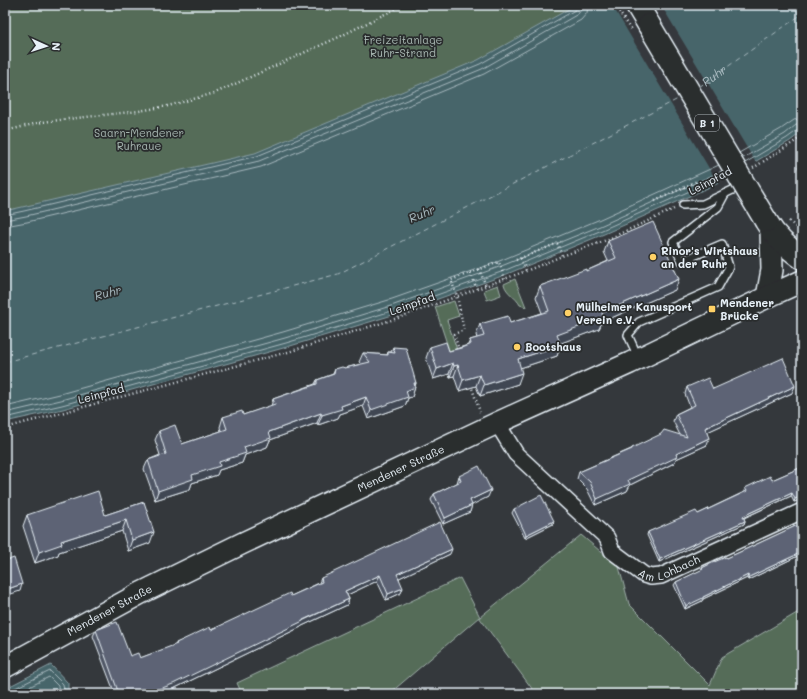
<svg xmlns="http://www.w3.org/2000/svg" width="807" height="699" viewBox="0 0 807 699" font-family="Mali,sans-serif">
  <rect width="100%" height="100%" fill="#34383c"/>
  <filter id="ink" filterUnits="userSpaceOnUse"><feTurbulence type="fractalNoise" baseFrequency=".025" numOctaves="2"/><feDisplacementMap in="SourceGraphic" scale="8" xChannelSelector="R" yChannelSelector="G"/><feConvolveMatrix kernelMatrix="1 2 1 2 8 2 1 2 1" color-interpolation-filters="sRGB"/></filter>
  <g filter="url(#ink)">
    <g fill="#556c58" stroke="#9eaea8">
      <path d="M 5,5 L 609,5 L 5,309 Z"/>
      <path d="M 515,279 L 526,307 L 520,305 C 516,297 506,293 504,284 Z"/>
      <path d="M 498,285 L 501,295 L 487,300 L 484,290 Z"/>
      <path d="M 454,301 L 459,316 L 447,320 L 457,350 L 450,353 L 435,307 Z"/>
      <path d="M 581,535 L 619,567 L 629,604 L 710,685 L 722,657 L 802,610 L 802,694 L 536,694 L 479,617 L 389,694 L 242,694 L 237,683 L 460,578 L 480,617 Z"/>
    </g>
    <g fill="#47656a" stroke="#879da3">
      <path d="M 576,5 L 802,5 L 802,132 L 790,141 L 721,182 L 604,234 L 502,276 L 396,314 L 287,347 L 63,409 L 5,422 L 5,211 L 255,153 L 478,60 Z"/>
      <path d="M 51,665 L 68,683 L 68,692 L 70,694 L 7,694 L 5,691 L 8,687 Z"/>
    </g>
    <path fill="#34383c" d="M 612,5 L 661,5 L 756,163 L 719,185 Z"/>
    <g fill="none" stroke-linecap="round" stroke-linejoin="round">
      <g stroke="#a8b9bf" stroke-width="1">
        <path d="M 739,153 L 781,129 L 794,120 L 802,118"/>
        <path d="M 743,158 L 785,134 L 796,125 L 802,124"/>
        <path d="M 745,163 L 787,138 L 798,130 L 802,129"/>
        <path d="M 5,215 L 24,211 L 257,156 L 480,64 L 575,10 L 577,8 L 577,5"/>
        <path d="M 5,220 L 26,216 L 259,161 L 482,69 L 578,14 L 581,10 L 582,5"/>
        <path d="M 5,226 L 27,222 L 261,167 L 484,74 L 581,20 L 587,13 L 588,5"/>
        <path d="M 5,407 L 60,394 L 283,332 L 392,299 L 497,262 L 598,220 L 719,165"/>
        <path d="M 5,413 L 61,400 L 285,338 L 394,305 L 499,267 L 600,226 L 722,171"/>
        <path d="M 5,418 L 62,405 L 286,343 L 395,310 L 501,272 L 602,230 L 719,178 L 724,175"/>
        <path d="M 5,693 L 8,693 L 11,690 L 50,671 L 63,684 L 65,694"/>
        <path d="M 15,694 L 49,677 L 58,686 L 59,694"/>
      </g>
      <g stroke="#a8b9bf" stroke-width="1" stroke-dasharray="5 4" stroke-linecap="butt">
        <path id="s1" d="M 699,87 L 802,14"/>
        <path d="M 5,362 L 338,274 L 680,98"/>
      </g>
      <defs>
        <g id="lane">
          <path d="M 683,205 L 703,204 L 741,186"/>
          <path d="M 638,357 L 628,335 L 639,322 L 718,287 L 729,267 L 722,244 L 682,261 L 673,242 L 718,207 L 725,194"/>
        </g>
        <g id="street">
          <path id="s2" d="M 497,423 L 516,454 L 607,538 L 612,551 L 644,575 L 651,577 L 661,576 L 802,511"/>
        </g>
        <g id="secondary">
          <path d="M 767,297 L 772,270 L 771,230"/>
          <path id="s3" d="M 5,667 L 141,593 L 241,544 L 497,423 L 630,363 L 767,297 L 802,281"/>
        </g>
        <g id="primary">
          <path d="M 637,5 L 649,25"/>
          <path d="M 766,221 C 775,237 787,247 802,258"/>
        </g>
      </defs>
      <use href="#lane" stroke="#e8f1f8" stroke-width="10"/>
      <use href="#street" stroke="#e8f1f8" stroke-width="18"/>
      <use href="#secondary" stroke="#e8f1f8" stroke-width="24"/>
      <use href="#primary" stroke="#e8f1f8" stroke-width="25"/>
      <g stroke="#e8f1f8" stroke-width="2.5" stroke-dasharray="1 3" stroke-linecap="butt">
        <path d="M 5,131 L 42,122 L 139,111 L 168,106 L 215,93 L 339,37 L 403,5"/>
        <path d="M 753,168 L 802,137"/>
        <path d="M 655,201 L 697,181"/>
        <path d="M 789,221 L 797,228 L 802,230"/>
        <path d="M 557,243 L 562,256"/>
        <path d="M 521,258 L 526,271"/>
        <path d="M 516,260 L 561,242"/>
        <path d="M 479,269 L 486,286"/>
        <path d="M 470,273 L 477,289"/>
        <path d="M 459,350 L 454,334 L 464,330 L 457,296 L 451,280 L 499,262 L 505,279"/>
        <path d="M 471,385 L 480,412"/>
        <path d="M 5,428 L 288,352 L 398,318 L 526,271 L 562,256 L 604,241 L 674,209"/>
      </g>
      <use href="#lane" stroke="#2a2d2e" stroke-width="7"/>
      <use href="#street" stroke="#2a2d2e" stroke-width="15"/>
      <use href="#secondary" stroke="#2a2d2e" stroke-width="21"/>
      <use href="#primary" stroke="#2a2d2e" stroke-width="22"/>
      <defs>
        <path id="primary-bridge" d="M 649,25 L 766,221"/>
      </defs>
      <use href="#primary-bridge" stroke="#e8f1f8" stroke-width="25" stroke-linecap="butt"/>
      <path stroke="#e8f1f8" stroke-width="2.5" stroke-dasharray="1 3" stroke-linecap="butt" d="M 615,5 L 632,32"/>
      <use href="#primary-bridge" stroke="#2a2d2e" stroke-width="22"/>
    </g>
    <g fill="#505665" stroke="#e8f1f8">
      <path d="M 802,155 L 802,175 L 798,167 Z"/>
      <path d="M 608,241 L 675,290 L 602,322 L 599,329 L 560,343 L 557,356 L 520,368 L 518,384 L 480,396 L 476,386 L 459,391 L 454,376 L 450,377 L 449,374 L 433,379 L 426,358 L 430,347 L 449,351 L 468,345 L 470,340 L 477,338 L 476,335 L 480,324 L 510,323 L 542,313 L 536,297 L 540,286 L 586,271 L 608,261 L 604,252 Z"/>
      <path d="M 393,347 L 416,383 L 412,397 L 408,398 L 405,406 L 368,419 L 363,406 L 340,414 L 338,418 L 318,425 L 317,423 L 270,440 L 267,447 L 245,455 L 242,463 L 219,470 L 217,475 L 192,483 L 190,489 L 155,500 L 144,469 L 148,460 L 160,455 L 155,440 L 159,431 L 182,444 L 221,431 L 220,427 L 223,417 L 243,415 L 271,406 L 273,399 L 315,384 L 317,380 L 333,374 L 335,369 L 345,368 L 361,364 L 359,362 L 363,353 L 387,355 L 388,352 L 391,352 Z"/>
      <path d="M 687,387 L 792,393 L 707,432 L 707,445 L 676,459 L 674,463 L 630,485 L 627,491 L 595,505 L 587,489 L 577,479 L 579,472 L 631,449 L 632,448 L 680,435 L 673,421 L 676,414 L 690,407 L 685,394 Z"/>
      <path d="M 802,467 L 802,499 L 794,502 L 791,496 L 744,518 L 745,521 L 744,524 L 659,562 L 647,535 L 648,532 L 698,514 L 744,492 L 744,491 L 745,488 L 772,480 Z"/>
      <path d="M 459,476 L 488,497 L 472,504 L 470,512 L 443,524 L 431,500 L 434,494 L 457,483 Z"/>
      <path d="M 144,502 L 150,543 L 128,551 L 122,531 L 59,552 L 58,555 L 35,563 L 23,526 L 27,515 L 105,515 Z"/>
      <path d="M 514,509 L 553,524 L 525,538 L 512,513 Z"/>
      <path d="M 802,523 L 802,554 L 748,580 L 747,578 L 703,599 L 702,601 L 685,609 L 674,585 L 676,582 L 702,570 L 702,568 L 727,558 Z"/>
      <path d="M 450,554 L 399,578 L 401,593 L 386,600 L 377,581 L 347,595 L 349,599 L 347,605 L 302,626 L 301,627 L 171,690 L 159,694 L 115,694 L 93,636 L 96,630 L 130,656 L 140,658 L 176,645 L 176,643 L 211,630 L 291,596 L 319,583 L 321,578 Z"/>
    </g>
    <g fill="#414652" stroke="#e8f1f8">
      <path d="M 679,279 L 675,290 L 602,322 L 599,329 L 553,346 L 557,335 L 602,313 Z"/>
      <path d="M 561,345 L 557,356 L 514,370 L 518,359 Z"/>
      <path d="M 453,363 L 449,374 L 433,379 L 437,369 Z"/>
      <path d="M 458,365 L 454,376 L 450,377 L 454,366 Z"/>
      <path d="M 522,373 L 518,384 L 480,396 L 484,385 Z"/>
      <path d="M 480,375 L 476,386 L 459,391 L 463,380 Z"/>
      <path d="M 414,383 L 416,383 L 414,388 L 415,387 L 412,397 L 408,398 L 405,406 L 368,419 L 371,410 L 406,391 Z"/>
      <path d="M 795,386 L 792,393 L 703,434 L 705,428 Z"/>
      <path d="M 366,397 L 363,406 L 340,414 L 338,418 L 318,425 L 322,415 L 341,406 Z"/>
      <path d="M 321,413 L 317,423 L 270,440 L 267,447 L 245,455 L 242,463 L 219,470 L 217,475 L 192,483 L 190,489 L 155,500 L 158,491 L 219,462 L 269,432 Z"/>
      <path d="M 709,438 L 707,445 L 676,459 L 674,463 L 630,485 L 627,491 L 595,505 L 597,499 L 628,480 L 676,454 Z"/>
      <path d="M 491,490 L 488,497 L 468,507 L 470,500 Z"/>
      <path d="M 792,493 L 791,496 L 741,519 L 743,516 Z"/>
      <path d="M 802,496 L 802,499 L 794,502 L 795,499 Z"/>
      <path d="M 472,505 L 470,512 L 443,524 L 445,518 Z"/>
      <path d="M 126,520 L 122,531 L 59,552 L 58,555 L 35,563 L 39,552 L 61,541 Z"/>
      <path d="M 554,521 L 553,524 L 525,538 L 526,535 Z"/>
      <path d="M 745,521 L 744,524 L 659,562 L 660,559 Z"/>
      <path d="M 154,532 L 150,543 L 128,551 L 132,540 Z"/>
      <path d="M 452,549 L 450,554 L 395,580 L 397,574 Z"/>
      <path d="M 802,552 L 802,554 L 748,580 L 749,577 Z"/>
      <path d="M 380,575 L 377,581 L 343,597 L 345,591 Z"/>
      <path d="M 748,575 L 747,578 L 703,599 L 702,601 L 685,609 L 686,606 L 703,597 Z"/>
      <path d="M 22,584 L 20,591 L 5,596 L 5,590 Z"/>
      <path d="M 403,588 L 401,593 L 386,600 L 388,594 Z"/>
      <path d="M 349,599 L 347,605 L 302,626 L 301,627 L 171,690 L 159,694 L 146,694 Z"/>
    </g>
    <g fill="#5d6475" stroke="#e8f1f8">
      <path d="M 653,222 L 679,279 L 602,313 L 603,318 L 557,335 L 561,345 L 518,359 L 522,373 L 484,385 L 480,375 L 463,380 L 458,365 L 454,366 L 453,363 L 437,369 L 430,347 L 446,342 L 449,351 L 461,348 L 471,344 L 470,340 L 484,336 L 480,324 L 508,316 L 510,323 L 549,311 L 540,286 L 586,269 L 586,271 L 616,258 L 608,241 Z"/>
      <path d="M 393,347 L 406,348 L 416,383 L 414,383 L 415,387 L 406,391 L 408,397 L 371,410 L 366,397 L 341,406 L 342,409 L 322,415 L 321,413 L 269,432 L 271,438 L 244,447 L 246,453 L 219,462 L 220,466 L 192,475 L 193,479 L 158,491 L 148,460 L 166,454 L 159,431 L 175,425 L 182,444 L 227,429 L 223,417 L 242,411 L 243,415 L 275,404 L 273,399 L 317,384 L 317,380 L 334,374 L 335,369 L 342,367 L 345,368 L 370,362 L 363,353 L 388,355 L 388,352 L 395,353 Z"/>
      <path d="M 783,358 L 795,386 L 705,428 L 709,438 L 676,454 L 677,457 L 628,480 L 630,484 L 597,499 L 590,482 L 579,472 L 632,449 L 632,448 L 661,434 L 664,430 L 687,437 L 676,414 L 695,405 L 687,387 L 708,378 L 713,389 Z"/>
      <path d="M 479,466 L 491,490 L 470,500 L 472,505 L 445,518 L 434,494 L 461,481 L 459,476 Z"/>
      <path d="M 802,467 L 802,496 L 795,499 L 792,493 L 743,516 L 745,521 L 660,559 L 648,532 L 696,511 L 698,514 L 747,491 L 745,488 L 770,476 L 772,480 Z"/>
      <path d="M 98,491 L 105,515 L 144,502 L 154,532 L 132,540 L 126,520 L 61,541 L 62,544 L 39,552 L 27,515 Z"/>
      <path d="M 541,495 L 554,521 L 526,535 L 514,509 Z"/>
      <path d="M 440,522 L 452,549 L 397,574 L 403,588 L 388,594 L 380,575 L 345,591 L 349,599 L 303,620 L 303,621 L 173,684 L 146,694 L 119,694 L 96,630 L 117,622 L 130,656 L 138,653 L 140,658 L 177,644 L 176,643 L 210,627 L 211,630 L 290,593 L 291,596 L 322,582 L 321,578 Z"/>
      <path d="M 802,523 L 802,552 L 749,577 L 748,575 L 703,597 L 703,598 L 686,606 L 676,582 L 703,569 L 702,568 L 714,562 L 726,557 L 727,558 Z"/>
      <path d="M 14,558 L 22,584 L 5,590 L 5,561 Z"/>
    </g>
  </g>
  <g fill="#ffd166" stroke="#2a2d2e" stroke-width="1.5">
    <circle cx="653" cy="257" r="4"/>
    <rect x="708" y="305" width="8" height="8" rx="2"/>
    <circle cx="568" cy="313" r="4"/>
    <circle cx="517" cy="347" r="4"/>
  </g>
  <g text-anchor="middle" stroke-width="3.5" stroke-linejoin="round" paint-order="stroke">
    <rect fill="#2a2d2e" stroke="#afb6bb" stroke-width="1" x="695" y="115" width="24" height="16" rx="3"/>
    <g font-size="10" font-weight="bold" fill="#e8f1f8">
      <text x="707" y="127">B 1</text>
    </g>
    <g font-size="11" fill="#a6b5b0" stroke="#2a2d2e">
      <text x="403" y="44">Freizeitanlage<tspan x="403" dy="13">Ruhr-Strand</tspan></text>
      <text x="139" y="137">Saarn-Mendener<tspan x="139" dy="13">Ruhraue</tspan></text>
    </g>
    <g font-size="11" fill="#e8f1f8" stroke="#2a2d2e">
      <text transform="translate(710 181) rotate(-28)" y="4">Leinpfad</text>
      <text transform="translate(412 304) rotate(-20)" y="4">Leinpfad</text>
      <text transform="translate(101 394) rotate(-15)" y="4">Leinpfad</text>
      <text dy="4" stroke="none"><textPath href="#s3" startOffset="443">Mendener Straße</textPath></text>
      <text dy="4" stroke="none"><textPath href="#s2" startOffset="241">Am Lohbach</textPath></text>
      <text dy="4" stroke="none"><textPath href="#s3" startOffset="119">Mendener Straße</textPath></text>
    </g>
    <g font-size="11" font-weight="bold" fill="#e8f1f8" stroke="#2a2d2e" text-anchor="start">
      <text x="661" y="255">Rinor's Wirtshaus<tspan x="661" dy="13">an der Ruhr</tspan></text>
      <text x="720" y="307">Mendener<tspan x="720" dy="13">Brücke</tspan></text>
      <text x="576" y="311">Mülheimer Kanusport<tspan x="576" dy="13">Verein e.V.</tspan></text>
      <text x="525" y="351">Bootshaus</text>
    </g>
    <g font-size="12" font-style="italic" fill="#a8b9bf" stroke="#2a2d2e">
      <text dy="4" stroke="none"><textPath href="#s1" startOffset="19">Ruhr</textPath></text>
      <text transform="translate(422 214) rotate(-23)" y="4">Ruhr</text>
      <text transform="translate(108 293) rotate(-14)" y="4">Ruhr</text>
    </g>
  </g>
  <rect width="807" height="699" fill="none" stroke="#2a2d2e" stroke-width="20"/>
  <rect x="10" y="10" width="787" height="679" fill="none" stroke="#e8f1f8" stroke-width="1.5" filter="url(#ink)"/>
  <g transform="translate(46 46) rotate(93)" stroke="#2a2d2e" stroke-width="3" paint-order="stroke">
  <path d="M0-3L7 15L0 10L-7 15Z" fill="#e8f1f8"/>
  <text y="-6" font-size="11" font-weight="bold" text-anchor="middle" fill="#e8f1f8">N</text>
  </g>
</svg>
